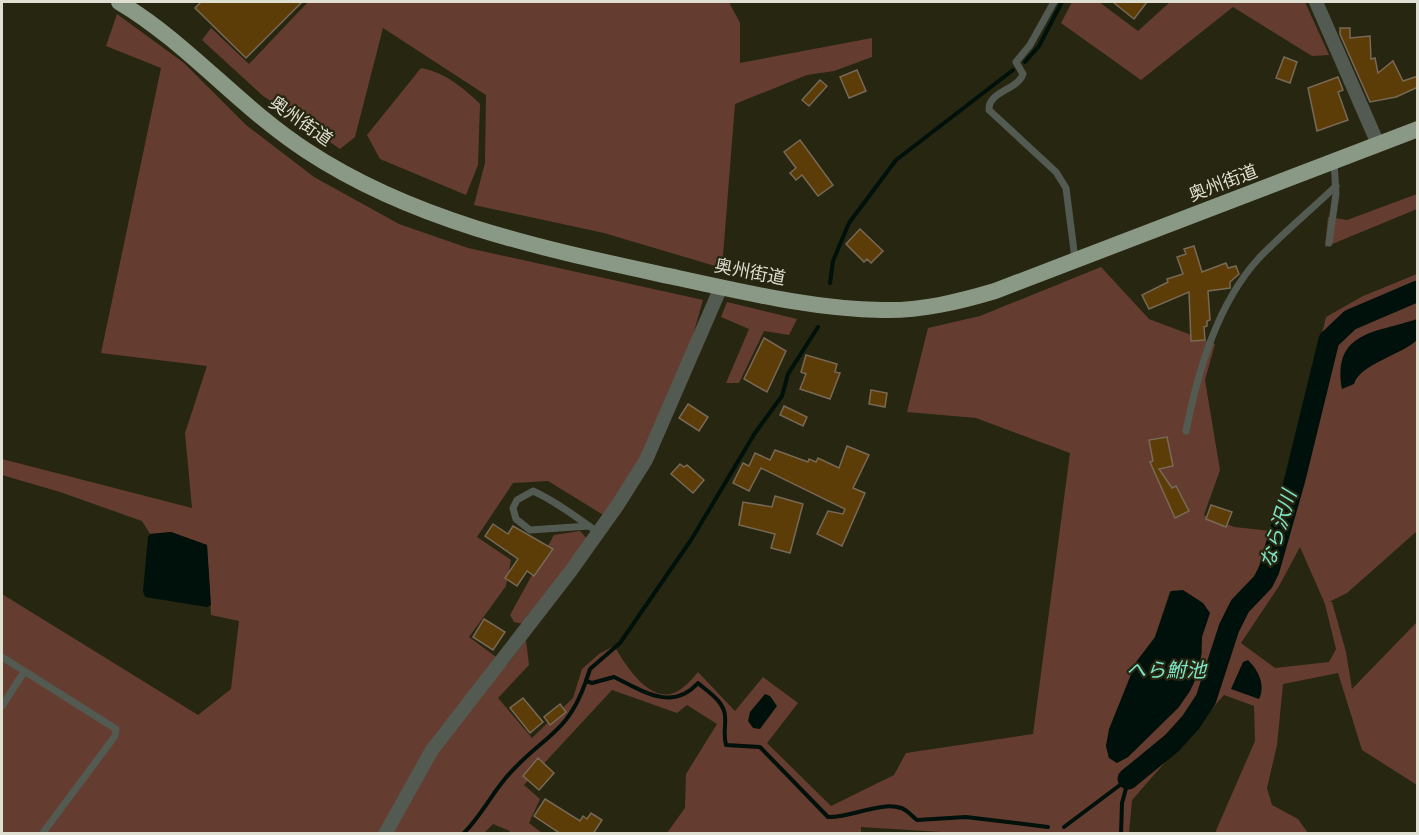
<svg xmlns="http://www.w3.org/2000/svg" width="1419" height="835" viewBox="0 0 1419 835" font-family="'Sofia Sans Condensed','Noto Sans JP',sans-serif">
  <rect width="100%" height="100%" fill="#272611"/>
  <g fill="#653d30" fill-rule="evenodd">
    <path d="M 308,2 L 729,2 L 740,23 L 740,63 L 872,38 L 872,57 L 834,71 L 807,75 L 735,104 L 722,268 L 604,233 L 474,205 L 485,163 L 486,95 L 383,28 L 355,137 L 340,149 L 262,95 L 202,40 L 211,28 L 249,64 Z"/>
    <path d="M 1072,2 L 1099,2 L 1138,31 L 1170,2 L 1305,2 L 1329,55 L 1312,56 L 1233,7 L 1141,80 L 1061,23 Z"/>
    <path d="M 117,14 L 184,63 L 246,125 L 314,177 L 399,224 L 468,248 L 703,300 L 683,370 L 634,473 L 605,516 L 548,481 L 513,483 L 477,537 L 511,560 L 506,586 L 469,637 L 507,665 L 526,640 L 529,665 L 498,698 L 532,738 L 573,698 L 582,669 L 599,654 L 614,646 C 626,665 652,710 681,689 C 687,685 693,678 698,672 L 735,711 L 763,677 L 798,703 L 767,743 L 831,806 L 894,775 L 906,753 L 1033,734 L 1070,453 L 976,418 L 907,412 L 928,328 L 980,316 L 1101,267 L 1149,319 L 1215,344 L 1205,380 L 1220,470 L 1204,515 L 1234,527 L 1271,531 L 1279,513 L 1326,317 L 1363,296 L 1417,274 L 1417,531 L 1347,593 L 1329,602 L 1332,602 L 1346,652 L 1352,689 L 1417,622 L 1417,785 L 1362,750 L 1338,673 L 1283,684 L 1277,745 L 1267,788 L 1272,805 L 1298,819 L 1308,833 L 1215,833 L 1255,741 L 1254,706 L 1224,695 L 1132,800 L 1129,833 L 974,834 L 861,827 L 861,834 L 667,833 L 685,808 L 686,774 L 717,724 L 687,705 L 677,713 L 612,690 L 524,785 L 540,799 L 529,823 L 542,833 L 509,833 L 510,831 L 493,824 L 483,834 L 2,833 L 2,594 L 198,715 L 231,689 L 239,621 L 211,615 L 207,545 L 171,532 L 150,534 L 142,521 L 60,492 L 2,475 L 2,459 L 192,508 L 185,433 L 207,366 L 101,353 L 161,68 L 106,46 ZM 1300,547 L 1325,604 L 1336,649 L 1329,662 L 1275,668 L 1241,643 L 1279,586 ZM 1170,591 L 1202,637 L 1202,654 L 1179,707 L 1128,757 L 1118,762 L 1109,758 L 1106,746 L 1155,637 Z"/>
    <path d="M 421,68 C 446,73 462,87 480,104 L 478,165 L 466,195 L 380,159 L 367,135 Z"/>
    <path d="M 1417,194 L 1417,209 L 1325,247 L 1328,217 L 1347,220 Z"/>
    <path d="M 727,302 L 797,319 L 789,335 L 764,331 L 739,383 L 726,383 L 749,329 L 721,317 Z"/>
    <path d="M 580,531 L 587,539 L 524,624 L 514,622 L 510,615 L 554,535 Z"/>
  </g>
  <g fill="#00100b">
    <path d="M 1417,319 L 1417,340 C 1401,355 1360,364 1354,384 L 1342,389 C 1332,331 1376,333 1417,319 Z"/>
    <path d="M 171,532 L 207,545 L 211,605 L 207,607 L 145,597 L 143,591 L 148,537 L 150,534 Z"/>
    <path d="M 1183,590 L 1203,603 L 1210,613 L 1202,637 L 1200,670 L 1190,691 L 1179,707 L 1128,757 L 1117,763 L 1109,758 L 1106,746 L 1109,729 L 1136,662 L 1155,637 L 1171,591 Z"/>
    <path d="M 1248,660 C 1258,670 1266,685 1259,699 L 1231,689 L 1243,662 Z"/>
    <path d="M 765,694 L 770,696 L 777,706 L 760,729 L 753,728 L 748,721 L 750,712 Z"/>
  </g>
  <g fill="none" stroke-linecap="round" stroke-linejoin="round">
    <g stroke="#00100b" stroke-width="4">
      <path d="M 1025,62 L 1039,46 L 1062,2"/>
      <path d="M 830,283 L 833,261 L 849,223 L 896,160 L 1013,70"/>
      <path d="M 586,681 L 590,669 L 620,643 L 691,540 L 755,433 L 782,396 L 788,374 L 818,327"/>
      <path d="M 1064,827 L 1128,779"/>
      <path d="M 463,834 C 482,815 493,791 511,772 C 545,735 568,733 586,681 L 592,683 L 614,677 C 643,691 672,712 698,683 C 708,692 724,701 725,716 C 726,726 723,734 726,745 L 760,747 L 828,817 C 850,818 881,801 901,808 C 906,809 913,817 917,820 L 966,817 L 1048,827"/>
      <path d="M 1121,834 L 1122,803 L 1128,781"/>
    </g>
    <path stroke="#00100b" stroke-width="21" d="M 1128,779 L 1172,743 L 1191,722 L 1206,699 L 1229,628 L 1240,606 L 1263,582 L 1269,570 L 1295,479 L 1329,340 L 1350,320 L 1418,291"/>
  </g>
  <g fill="#5c3c07" stroke="#786956" stroke-width="1.5">
    <path d="M 201,2 L 302,2 L 246,58 L 195,8 Z"/>
    <path d="M 1113,2 L 1147,2 L 1134,19 Z"/>
    <path d="M 1340,28 L 1350,28 L 1350,38 L 1370,36 L 1371,59 L 1375,58 L 1378,73 L 1393,61 L 1403,81 L 1418,76 L 1418,87 L 1396,97 L 1370,102 L 1340,34 Z"/>
    <path d="M 1284,57 L 1297,62 L 1290,83 L 1276,78 Z"/>
    <path d="M 857,70 L 866,91 L 849,98 L 840,77 Z"/>
    <path d="M 1338,77 L 1343,90 L 1338,92 L 1348,120 L 1317,131 L 1308,88 Z"/>
    <path d="M 820,80 L 827,86 L 809,106 L 802,100 Z"/>
    <path d="M 800,140 L 833,185 L 818,196 L 802,175 L 796,180 L 790,173 L 796,168 L 784,152 Z"/>
    <path d="M 860,229 L 883,251 L 871,263 L 867,259 L 864,262 L 846,244 Z"/>
    <path d="M 1194,246 L 1202,272 L 1226,263 L 1228,268 L 1236,266 L 1239,274 L 1230,282 L 1230,288 L 1208,291 L 1210,320 L 1207,321 L 1207,326 L 1204,327 L 1205,340 L 1191,341 L 1189,292 L 1149,309 L 1142,295 L 1168,282 L 1167,279 L 1183,274 L 1177,257 L 1186,254 L 1184,249 Z"/>
    <path d="M 764,338 L 786,351 L 767,392 L 744,379 Z"/>
    <path d="M 806,355 L 837,364 L 835,372 L 840,373 L 830,399 L 800,389 L 806,374 L 801,372 Z"/>
    <path d="M 871,390 L 887,393 L 885,407 L 869,404 Z"/>
    <path d="M 688,404 L 708,417 L 699,431 L 679,418 Z"/>
    <path d="M 784,406 L 807,417 L 803,426 L 780,415 Z"/>
    <path d="M 1167,437 L 1173,466 L 1159,469 L 1172,488 L 1176,486 L 1189,511 L 1175,518 L 1150,462 L 1153,461 L 1149,440 Z"/>
    <path d="M 847,446 L 869,455 L 853,488 L 865,493 L 842,546 L 817,534 L 828,511 L 843,514 L 845,509 L 761,468 L 749,491 L 733,483 L 743,463 L 749,466 L 755,453 L 770,460 L 775,450 L 808,462 L 809,459 L 816,462 L 818,458 L 839,468 Z"/>
    <path d="M 680,464 L 684,467 L 687,465 L 704,480 L 693,493 L 671,474 Z"/>
    <path d="M 775,496 L 803,504 L 790,553 L 771,548 L 775,534 L 739,525 L 743,502 L 772,507 Z"/>
    <path d="M 1211,505 L 1232,512 L 1226,527 L 1206,519 Z"/>
    <path d="M 493,524 L 508,534 L 513,526 L 553,549 L 534,576 L 527,571 L 517,586 L 505,578 L 518,559 L 485,536 Z"/>
    <path d="M 484,619 L 505,632 L 493,650 L 473,637 Z"/>
    <path d="M 523,698 L 543,722 L 530,733 L 510,708 Z"/>
    <path d="M 560,704 L 566,712 L 550,725 L 544,717 Z"/>
    <path d="M 538,758 L 554,773 L 539,790 L 523,776 Z"/>
    <path d="M 545,799 L 580,821 L 583,816 L 587,819 L 591,813 L 602,820 L 593,834 L 561,834 L 534,816 Z"/>
  </g>
  <g fill="none" stroke-linecap="round" stroke-linejoin="round">
    <g stroke="#535a52" stroke-width="7">
      <path d="M 1054,2 L 1030,45 L 1016,62 L 1023,74 C 1018,90 988,91 989,110 L 1056,172 L 1066,188 L 1075,259"/>
      <path d="M 1329,243 L 1336,194 L 1334,161"/>
      <path d="M 1186,431 C 1198,371 1217,304 1259,258 C 1283,233 1311,210 1336,186"/>
      <path d="M 589,526 L 530,530 L 516,519 L 513,508 L 517,500 L 533,491 C 556,501 577,518 598,532"/>
      <path d="M 2,657 L 116,729 L 115,736 L 42,834"/>
      <path d="M 2,706 L 24,672"/>
    </g>
    <g stroke="#535a52" stroke-width="14">
      <path d="M 1316,2 L 1378,144"/>
      <path d="M 385,834 L 432,750 L 570,572 L 617,506 L 646,460 L 721,287"/>
    </g>
    <path stroke="#8a9986" stroke-width="16" d="M 119,2 C 188,43 239,107 307,151 C 418,224 550,250 678,278 C 744,292 813,309 882,310 C 921,311 958,302 995,291 L 1418,129"/>
  </g>
  <g text-anchor="middle" stroke-width="4.5" stroke-linejoin="round" paint-order="stroke">
    <g font-size="18" fill="#dfdfd2" stroke="#272611">
      <text transform="translate(301 121) rotate(35)" y="6">奥州街道</text>
      <text transform="translate(1223 183) rotate(-21)" y="6">奥州街道</text>
      <text transform="translate(750 272) rotate(11)" y="6">奥州街道</text>
    </g>
    <g font-size="20" font-style="italic" fill="#7ce6c9" stroke="#272611">
      <text transform="translate(1278 529) rotate(-73)" y="7">なら沢川</text>
      <text x="1166" y="677">へら鮒池</text>
    </g>
  </g>
  <rect width="1419" height="835" fill="none" stroke="#dfdfd2" stroke-width="6"/>
</svg>
